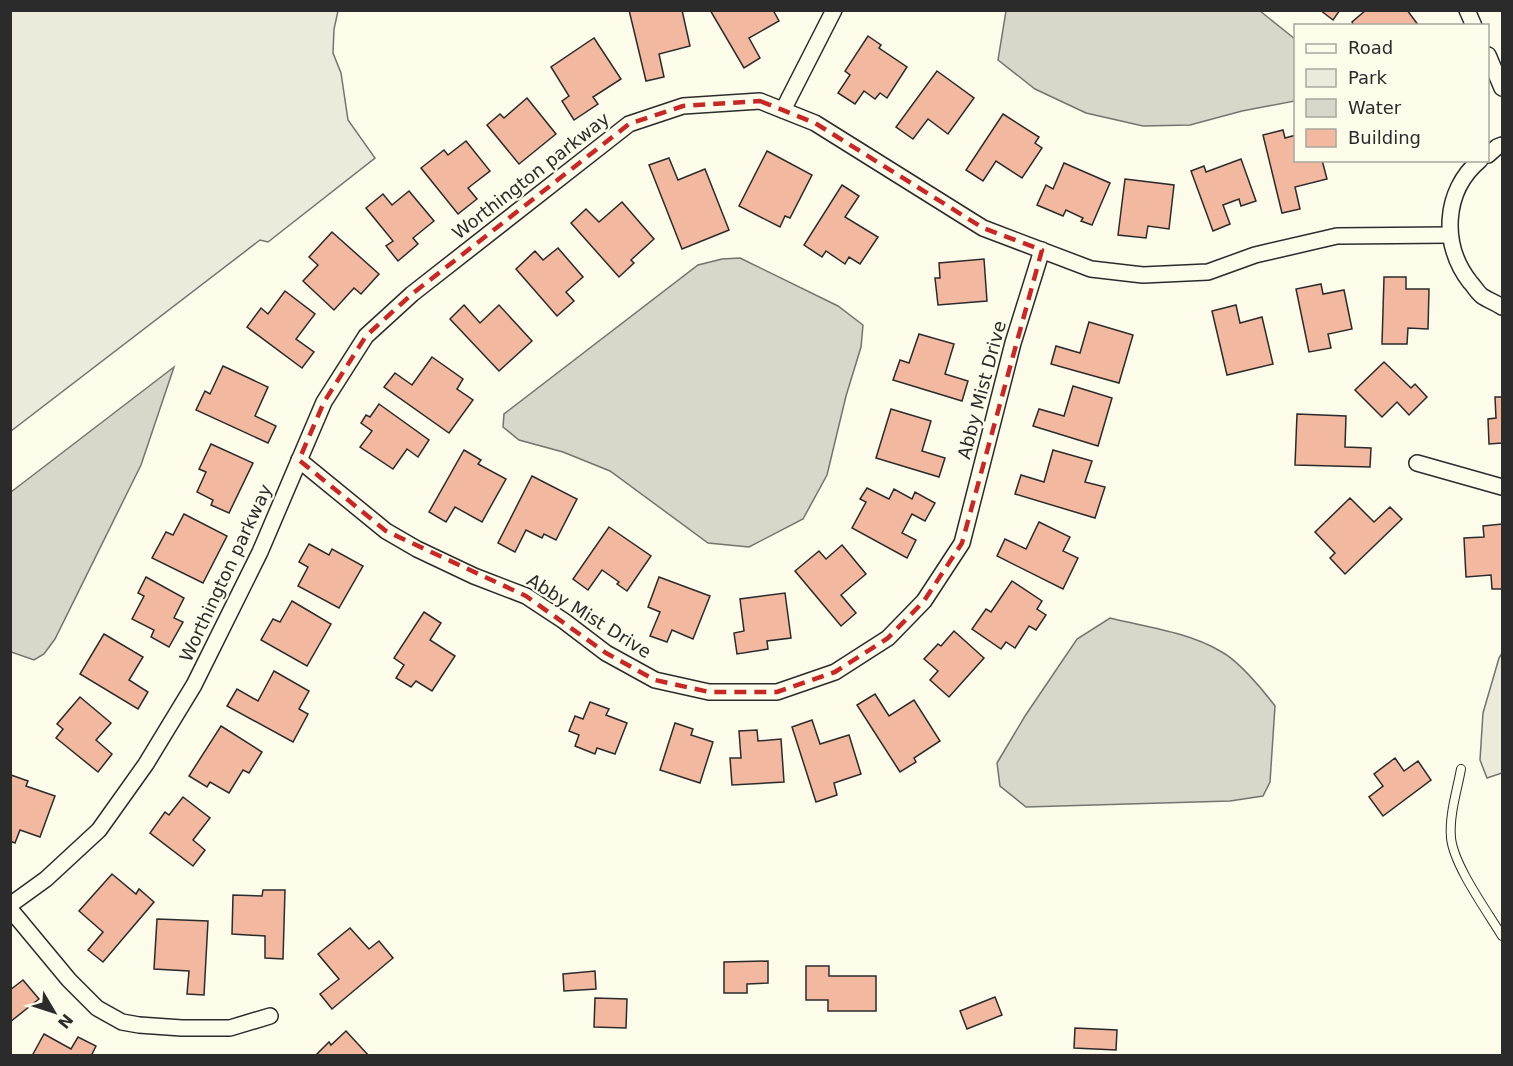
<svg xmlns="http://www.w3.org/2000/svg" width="1513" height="1066" viewBox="0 0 1513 1066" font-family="'DejaVu Sans',sans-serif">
  <rect width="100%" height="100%" fill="#fdfbea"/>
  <g fill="#ecebdb" stroke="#74746e" stroke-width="1.5">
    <path d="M 11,10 L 338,11 L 334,29 L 333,53 L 341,73 L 348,120 L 375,158 L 268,242 L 260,240 L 11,431 Z"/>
    <path d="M 1502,653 L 1502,773 L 1487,778 L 1480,760 L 1483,713 L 1499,658 Z"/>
  </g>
  <g fill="#d8d7c9" stroke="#74746e" stroke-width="1.5">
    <path d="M 1006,11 L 1260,11 L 1295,39 L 1295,101 L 1242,111 L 1190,125 L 1143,126 L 1086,113 L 1035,89 L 998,60 Z"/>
    <path d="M 740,258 L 838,306 L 863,325 L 861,347 L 846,396 L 827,475 L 803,519 L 749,547 L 708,543 L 610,471 L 563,452 L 519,440 L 503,427 L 504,414 L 698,265 L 722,259 Z"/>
    <path d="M 174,367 L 141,465 L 55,639 L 44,654 L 34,660 L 11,652 L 11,492 Z"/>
    <path d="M 1110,618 C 1146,627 1188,632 1220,651 C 1238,660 1263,690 1275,706 L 1270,782 L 1263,796 L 1230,801 L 1026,807 L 1000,786 L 997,763 L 1025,716 L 1077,639 Z"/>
  </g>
  <g fill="#f2b8a0" stroke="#2b2b2b" stroke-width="1.5">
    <path d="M 629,10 L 682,10 L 690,46 L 659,54 L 664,77 L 646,81 Z"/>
    <path d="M 710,10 L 773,10 L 779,21 L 749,38 L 760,58 L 744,68 Z"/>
    <path d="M 1320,10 L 1340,10 L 1333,20 Z"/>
    <path d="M 1366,10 L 1407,10 L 1419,26 L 1354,26 L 1352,22 Z"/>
    <path d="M 868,36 L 881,45 L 879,48 L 907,67 L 887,98 L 880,93 L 875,99 L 864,91 L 855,104 L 838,93 L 850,75 L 845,71 Z"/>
    <path d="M 594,38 L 621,79 L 593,97 L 598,104 L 574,120 L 562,101 L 569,96 L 551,67 Z"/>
    <path d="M 937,71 L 974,98 L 948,134 L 928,119 L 913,139 L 896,127 Z"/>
    <path d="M 527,98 L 556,134 L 519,164 L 487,125 L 500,114 L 504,118 Z"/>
    <path d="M 1003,114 L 1039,137 L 1035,143 L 1042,148 L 1022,178 L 996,161 L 983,181 L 966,170 Z"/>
    <path d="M 1283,130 L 1285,138 L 1296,135 L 1296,160 L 1322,160 L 1327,179 L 1295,187 L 1300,209 L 1282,213 L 1263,135 Z"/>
    <path d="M 466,141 L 490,171 L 468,188 L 477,199 L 458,214 L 421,168 L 444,150 L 448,155 Z"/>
    <path d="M 767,151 L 812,175 L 790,218 L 785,216 L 780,227 L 739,206 Z"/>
    <path d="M 669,158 L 678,180 L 705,169 L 729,230 L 682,249 L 649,165 Z"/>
    <path d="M 1241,159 L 1256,201 L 1241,206 L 1239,199 L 1223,205 L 1230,224 L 1213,231 L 1191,171 L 1204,166 L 1206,172 Z"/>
    <path d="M 1064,163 L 1110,183 L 1092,225 L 1081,221 L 1083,218 L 1066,210 L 1063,216 L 1037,205 L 1046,185 L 1053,189 Z"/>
    <path d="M 1125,179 L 1174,185 L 1169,229 L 1148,226 L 1146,238 L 1118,235 Z"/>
    <path d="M 842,185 L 859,196 L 845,217 L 878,237 L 860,264 L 849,257 L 845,264 L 826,251 L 822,257 L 804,245 Z"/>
    <path d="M 409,191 L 434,221 L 413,238 L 418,244 L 398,261 L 386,246 L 393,241 L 366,208 L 383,194 L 392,205 Z"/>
    <path d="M 622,202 L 654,239 L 631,260 L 634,263 L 619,277 L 571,223 L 586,209 L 599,222 Z"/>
    <path d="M 332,232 L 379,274 L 361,294 L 354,288 L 334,310 L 303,281 L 318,265 L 309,257 Z"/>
    <path d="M 558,248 L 583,277 L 566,292 L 574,301 L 557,316 L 516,269 L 535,251 L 543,260 Z"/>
    <path d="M 984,259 L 987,301 L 938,305 L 935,278 L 940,278 L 939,263 Z"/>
    <path d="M 1384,277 L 1406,277 L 1406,289 L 1429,289 L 1428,329 L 1408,328 L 1407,344 L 1382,344 Z"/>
    <path d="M 1321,284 L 1323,294 L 1344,290 L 1352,329 L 1328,334 L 1331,348 L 1309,352 L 1296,289 Z"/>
    <path d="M 285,291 L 315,314 L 296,339 L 314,352 L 302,368 L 247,327 L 261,308 L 268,314 Z"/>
    <path d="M 464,305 L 480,323 L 499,305 L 532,341 L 499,371 L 450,319 Z"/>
    <path d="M 1236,305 L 1240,323 L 1262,317 L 1273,364 L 1227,375 L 1212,311 Z"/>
    <path d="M 1089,322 L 1133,335 L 1119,383 L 1051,364 L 1056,346 L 1080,353 Z"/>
    <path d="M 919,334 L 954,344 L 945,374 L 968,381 L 962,401 L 893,380 L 900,360 L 909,363 Z"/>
    <path d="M 432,357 L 463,379 L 457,389 L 473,400 L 449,433 L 384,387 L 395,373 L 412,385 Z"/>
    <path d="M 1384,362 L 1411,388 L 1415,384 L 1427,397 L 1409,415 L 1397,402 L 1382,417 L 1355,390 Z"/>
    <path d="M 223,366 L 268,387 L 255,416 L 276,426 L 268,443 L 196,410 L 205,391 L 210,394 Z"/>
    <path d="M 1073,386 L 1112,398 L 1098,446 L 1033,426 L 1039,409 L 1064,416 Z"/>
    <path d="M 1495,397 L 1502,397 L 1502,443 L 1489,444 L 1488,419 L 1496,418 Z"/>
    <path d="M 379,404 L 429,440 L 418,457 L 407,449 L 393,469 L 360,447 L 372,431 L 361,423 L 366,415 L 370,417 Z"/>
    <path d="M 891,409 L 931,421 L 922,451 L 945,458 L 939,477 L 876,458 Z"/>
    <path d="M 1297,414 L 1346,416 L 1345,447 L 1371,448 L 1370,467 L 1295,465 Z"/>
    <path d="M 211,444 L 253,463 L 229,513 L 211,505 L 213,500 L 197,492 L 206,472 L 199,469 Z"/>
    <path d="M 464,450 L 481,460 L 478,464 L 506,479 L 482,522 L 455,507 L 446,522 L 429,512 Z"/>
    <path d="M 1053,450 L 1092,461 L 1085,482 L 1105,487 L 1095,518 L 1015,494 L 1021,475 L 1044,482 Z"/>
    <path d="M 532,476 L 577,499 L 556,540 L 544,534 L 542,538 L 526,530 L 515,552 L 498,543 Z"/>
    <path d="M 867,488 L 889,499 L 894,489 L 912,499 L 915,492 L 935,503 L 925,521 L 912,514 L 902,533 L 916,540 L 907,558 L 852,528 L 866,502 L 860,499 Z"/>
    <path d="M 1350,498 L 1374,522 L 1390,507 L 1402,519 L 1345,574 L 1330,558 L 1335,553 L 1315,532 Z"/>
    <path d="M 184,514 L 227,536 L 203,583 L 152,558 L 166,532 L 173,535 Z"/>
    <path d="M 1039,522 L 1070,537 L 1063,551 L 1078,558 L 1063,589 L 997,556 L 1005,539 L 1026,549 Z"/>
    <path d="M 1502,524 L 1502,589 L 1492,589 L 1491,575 L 1466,577 L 1464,538 L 1484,537 L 1483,526 Z"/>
    <path d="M 609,527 L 651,556 L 627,591 L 617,584 L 619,582 L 602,570 L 588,590 L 573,579 Z"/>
    <path d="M 309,544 L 329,555 L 332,549 L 363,566 L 339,608 L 298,586 L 308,567 L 299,562 Z"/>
    <path d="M 842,545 L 866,574 L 841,595 L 856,613 L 841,626 L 795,571 L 819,551 L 826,559 Z"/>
    <path d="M 146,577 L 184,598 L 174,618 L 183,622 L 169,647 L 151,637 L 154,630 L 132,619 L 144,596 L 138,593 Z"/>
    <path d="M 659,577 L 710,596 L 693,639 L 672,630 L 667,642 L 650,636 L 660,612 L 648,607 Z"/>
    <path d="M 1012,581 L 1042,601 L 1037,609 L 1046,615 L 1036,630 L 1029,626 L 1015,648 L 1006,642 L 1001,649 L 972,629 L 986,609 L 991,612 Z"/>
    <path d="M 785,593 L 791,638 L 767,641 L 768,649 L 737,654 L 734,633 L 744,631 L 740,599 Z"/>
    <path d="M 292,601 L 331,624 L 307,666 L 261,640 L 273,619 L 280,622 Z"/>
    <path d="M 424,612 L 441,623 L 430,640 L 455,656 L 432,691 L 416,681 L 411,687 L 396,678 L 404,665 L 394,658 Z"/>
    <path d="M 954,631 L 984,658 L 949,697 L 930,680 L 938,671 L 924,659 L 938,644 L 941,646 Z"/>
    <path d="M 104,634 L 143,657 L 129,680 L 148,692 L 138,709 L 80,674 Z"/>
    <path d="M 274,671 L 309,691 L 299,709 L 308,714 L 293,742 L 227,706 L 237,689 L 258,701 Z"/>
    <path d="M 875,694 L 889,716 L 914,700 L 940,741 L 914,758 L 916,762 L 900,772 L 857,705 Z"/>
    <path d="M 80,697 L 111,723 L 96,740 L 112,754 L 98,772 L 56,738 L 63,729 L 57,724 Z"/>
    <path d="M 590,702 L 609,709 L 606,715 L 627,723 L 615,754 L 597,748 L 595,754 L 575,746 L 579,735 L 569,731 L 575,716 L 583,719 Z"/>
    <path d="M 812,720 L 820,744 L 849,735 L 861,774 L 834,783 L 837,795 L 816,802 L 792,727 Z"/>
    <path d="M 675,723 L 693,729 L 691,735 L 713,742 L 700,783 L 660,770 Z"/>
    <path d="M 221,726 L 262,752 L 249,773 L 243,770 L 229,793 L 210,782 L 207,787 L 189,776 Z"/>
    <path d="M 757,730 L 758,741 L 781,739 L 784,782 L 732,785 L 730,758 L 741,758 L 739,731 Z"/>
    <path d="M 1395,758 L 1404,771 L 1418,761 L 1431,780 L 1383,816 L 1369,797 L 1383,786 L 1374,774 Z"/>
    <path d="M 11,775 L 28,781 L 26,786 L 55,796 L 40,837 L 20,830 L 15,843 L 10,841 Z"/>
    <path d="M 183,797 L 210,818 L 193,840 L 205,850 L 193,866 L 150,833 L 165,812 L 169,815 Z"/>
    <path d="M 112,874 L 136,894 L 139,889 L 154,902 L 103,962 L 88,950 L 103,932 L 79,911 Z"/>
    <path d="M 263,890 L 285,890 L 283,959 L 265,958 L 265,936 L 232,934 L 233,895 L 262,896 Z"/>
    <path d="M 157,919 L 208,921 L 204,995 L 187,994 L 189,971 L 154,969 Z"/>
    <path d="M 350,928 L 369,949 L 379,941 L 393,958 L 332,1009 L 320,994 L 339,979 L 318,954 Z"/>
    <path d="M 768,961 L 768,983 L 747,984 L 747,993 L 724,993 L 724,962 Z"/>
    <path d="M 806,966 L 829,966 L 829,976 L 876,976 L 876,1011 L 828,1011 L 828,1000 L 806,1000 Z"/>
    <path d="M 595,971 L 596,989 L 564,991 L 563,974 Z"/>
    <path d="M 23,980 L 39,999 L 10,1022 L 10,990 Z"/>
    <path d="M 995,997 L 1002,1015 L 967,1029 L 960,1011 Z"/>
    <path d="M 595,998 L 627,999 L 626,1028 L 594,1027 Z"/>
    <path d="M 1075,1028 L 1117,1030 L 1116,1050 L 1074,1048 Z"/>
    <path d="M 346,1031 L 369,1056 L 315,1056 L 329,1042 L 331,1045 Z"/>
    <path d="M 44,1034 L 71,1049 L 78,1037 L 96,1046 L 91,1056 L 32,1056 Z"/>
  </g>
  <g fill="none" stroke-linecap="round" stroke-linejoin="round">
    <defs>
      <path id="service" d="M 1461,769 C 1457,791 1449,815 1451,838 C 1454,866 1487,911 1502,936"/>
      <g id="minor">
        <path d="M 1467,10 L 1474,26"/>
        <path d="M 1488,55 L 1502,88"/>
        <path d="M 783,110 L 834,10"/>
        <path d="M 1488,155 L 1497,147 L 1502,145"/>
        <path d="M 1480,160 C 1443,191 1441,245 1470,282 C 1474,286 1477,292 1482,296 C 1488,300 1496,303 1502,307"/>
        <path d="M 299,460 L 386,531 L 417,549 L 474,576 L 526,596 L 564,621 L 606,653 L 655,680 L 709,692 L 777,692 L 835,672 L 888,638 L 924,601 L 962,543 L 1013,343 L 1042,250"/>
        <path d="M 1417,463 L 1502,487"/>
        <path d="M 10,905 L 46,879 L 99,830 L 146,764 L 194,685 L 260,552 L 324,402 L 366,336 L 412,294 L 629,124 L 683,106 L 760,101 L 815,123 L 983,228 L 1091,269 L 1143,275 L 1208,272 L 1255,255 L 1337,236 L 1449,235"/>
        <path d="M 10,909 L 69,980 L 97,1008 L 122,1022 L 139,1025 L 182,1028 L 230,1028 L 270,1016"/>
      </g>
    </defs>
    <use href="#service" stroke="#2b2b2b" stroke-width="10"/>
    <use href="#minor" stroke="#2b2b2b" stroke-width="18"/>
    <use href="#service" stroke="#fdfbea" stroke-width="8"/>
    <use href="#minor" stroke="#fdfbea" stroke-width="15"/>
  </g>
  <path fill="none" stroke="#c62828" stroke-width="4.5" stroke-dasharray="12 8" stroke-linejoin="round" d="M 760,101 L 815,123 L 983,228 L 1042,250 L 962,543 L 924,601 L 888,638 L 835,672 L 777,692 L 709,692 L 655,680 L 606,653 L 526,596 L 386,531 L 299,460 L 324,402 L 366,336 L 412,294 L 629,124 L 683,106 Z"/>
  <g text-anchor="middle" stroke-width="4.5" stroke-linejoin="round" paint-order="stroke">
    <g font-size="18" fill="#2b2b2b" stroke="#fdfbea">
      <text transform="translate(531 176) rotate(-38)" y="6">Worthington parkway</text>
      <text transform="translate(982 390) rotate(-75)" y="6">Abby Mist Drive</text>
      <text transform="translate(226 573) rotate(-65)" y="6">Worthington parkway</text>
      <text transform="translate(589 616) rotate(32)" y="6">Abby Mist Drive</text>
    </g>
  </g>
  <rect width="1513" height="1066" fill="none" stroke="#2b2b2b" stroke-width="24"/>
  <rect x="1294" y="24" width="195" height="138" fill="#fdfbea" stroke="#a9a89e" stroke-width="1.5"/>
  <rect x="1306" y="44" width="30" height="9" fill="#fdfbea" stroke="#a9a89e" stroke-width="1.5"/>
  <text x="1348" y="54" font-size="18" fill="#2b2b2b">Road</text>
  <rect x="1306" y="69" width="30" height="18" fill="#ecebdb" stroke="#a9a89e" stroke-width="1.5"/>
  <text x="1348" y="84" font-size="18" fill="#2b2b2b">Park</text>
  <rect x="1306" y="99" width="30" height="18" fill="#d8d7c9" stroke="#a9a89e" stroke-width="1.5"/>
  <text x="1348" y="114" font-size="18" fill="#2b2b2b">Water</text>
  <rect x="1306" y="129" width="30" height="18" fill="#f2b8a0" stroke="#a9a89e" stroke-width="1.5"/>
  <text x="1348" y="144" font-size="18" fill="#2b2b2b">Building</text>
  <g transform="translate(54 1012) rotate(129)" stroke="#fdfbea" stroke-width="4.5" paint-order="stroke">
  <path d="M0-4.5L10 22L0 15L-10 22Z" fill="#2b2b2b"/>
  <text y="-9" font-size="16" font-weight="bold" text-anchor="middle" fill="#2b2b2b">N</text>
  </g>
</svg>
